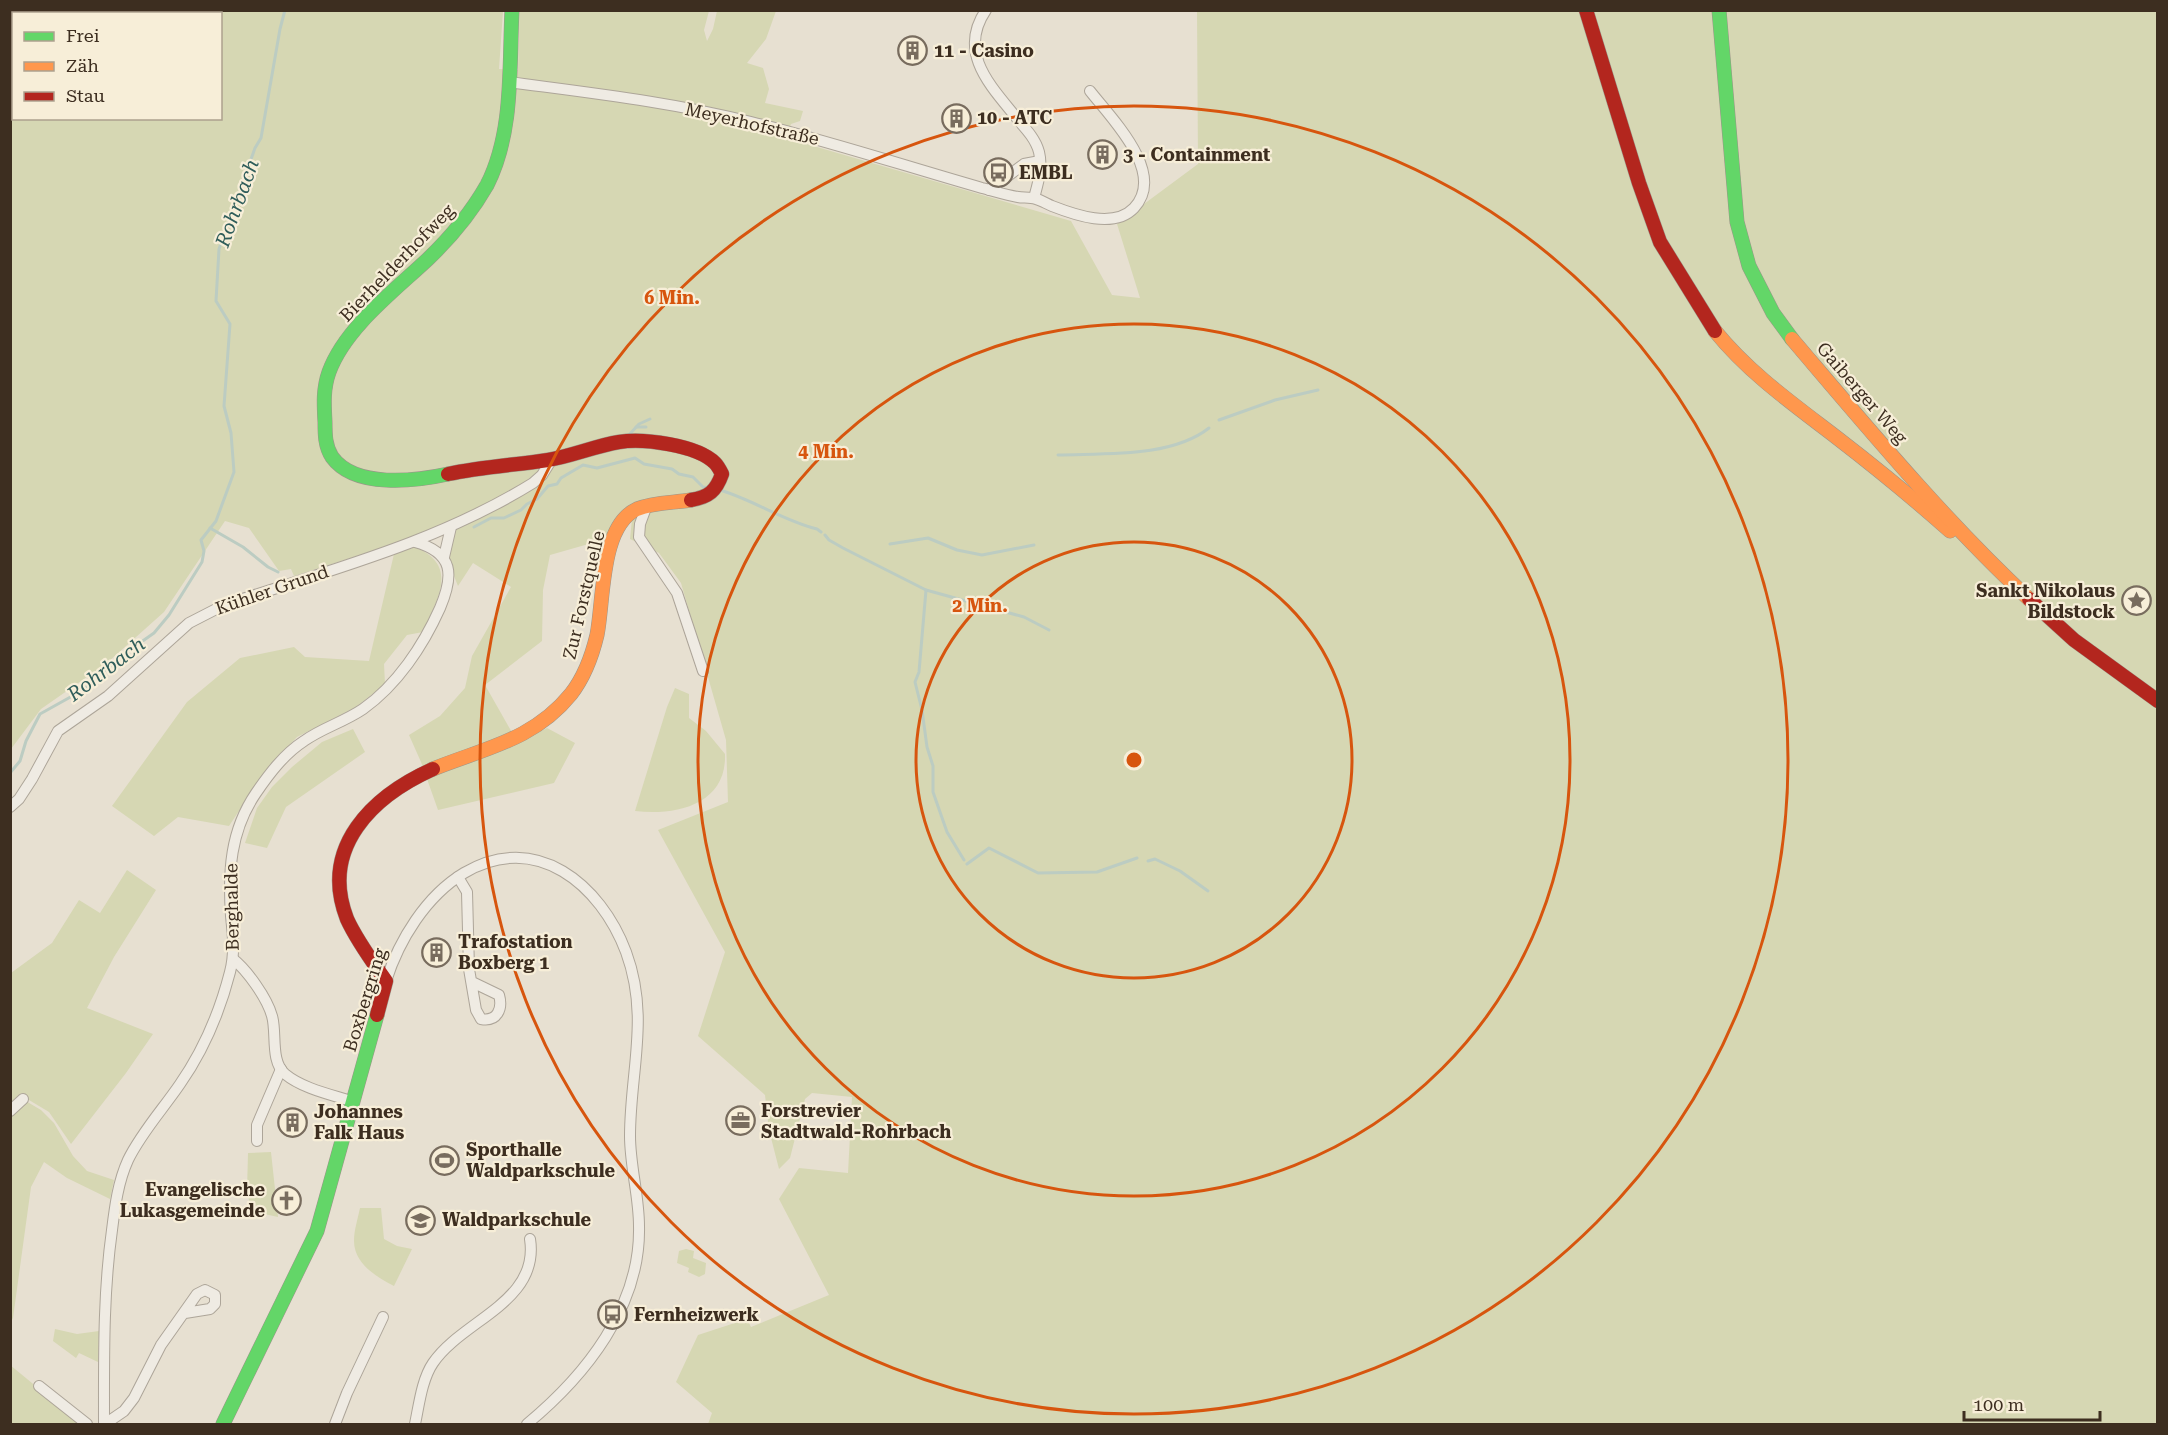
<svg xmlns="http://www.w3.org/2000/svg" width="2168" height="1435" viewBox="0 0 2168 1435" font-family="'Roboto Serif',serif">
  <rect width="100%" height="100%" fill="#e7e0d1"/>
  <g fill="#d6d7b3" fill-rule="evenodd">
    <path d="M 11,11 L 503,11 L 499,69 L 518,70 L 519,11 L 709,11 L 704,30 L 707,41 L 713,29 L 717,11 L 776,11 L 766,39 L 747,63 L 763,68 L 769,89 L 765,103 L 803,111 L 800,121 L 791,124 L 786,138 L 1071,221 L 1112,295 L 1140,298 L 1117,224 L 1198,164 L 1197,11 L 2157,11 L 2157,1424 L 708,1424 L 712,1413 L 676,1382 L 698,1335 L 747,1319 L 751,1327 L 829,1295 L 779,1199 L 799,1168 L 848,1173 L 852,1097 L 812,1093 L 805,1099 L 790,1158 L 779,1169 L 769,1130 L 765,1095 L 698,1036 L 725,952 L 658,830 L 728,802 L 726,740 L 681,583 L 659,553 L 630,539 L 632,519 L 606,539 L 550,555 L 543,590 L 542,641 L 485,685 L 518,743 L 547,728 L 575,743 L 554,783 L 438,810 L 421,762 L 409,735 L 440,716 L 465,688 L 472,656 L 511,587 L 473,563 L 458,586 L 446,556 L 453,529 L 432,532 L 294,576 L 291,569 L 279,571 L 249,528 L 225,521 L 164,612 L 107,663 L 41,709 L 11,749 ZM 14,14 L 220,14 L 220,118 L 14,118 Z"/>
    <path d="M 415,547 C 460,566 437,599 423,632 L 407,635 L 384,664 L 385,684 L 356,707 L 297,737 L 266,770 L 229,826 L 178,817 L 154,836 L 112,806 L 187,702 L 240,658 L 294,647 L 305,657 L 369,661 L 394,554 Z"/>
    <path d="M 675,688 L 689,694 L 689,718 L 706,731 L 725,754 C 727,805 675,816 635,811 L 667,707 Z"/>
    <path d="M 353,729 L 365,752 L 286,807 L 267,848 L 245,843 L 257,808 L 272,787 L 292,767 L 322,742 Z"/>
    <path d="M 127,870 L 156,890 L 114,957 L 87,1008 L 153,1034 L 126,1073 L 71,1144 L 49,1112 L 24,1097 L 11,1109 L 11,973 L 52,943 L 79,900 L 100,913 Z"/>
    <path d="M 24,1100 L 41,1110 L 54,1123 L 73,1156 L 87,1171 L 114,1180 L 110,1199 L 67,1178 L 44,1162 L 31,1187 L 13,1318 L 11,1322 L 11,1114 Z"/>
    <path d="M 271,1152 L 278,1217 L 251,1211 L 247,1190 L 248,1153 Z"/>
    <path d="M 360,1208 L 381,1208 L 384,1239 L 397,1246 L 412,1249 L 394,1286 C 377,1277 354,1264 354,1241 C 354,1230 358,1218 360,1208 Z"/>
    <path d="M 686,1249 L 694,1251 L 693,1258 L 706,1263 L 705,1274 L 699,1277 L 688,1272 L 689,1268 L 677,1263 L 679,1251 Z"/>
    <path d="M 55,1329 L 77,1334 L 99,1331 L 98,1362 L 79,1353 L 76,1358 L 53,1341 Z"/>
    <path d="M 10,1365 L 82,1424 L 11,1424 Z"/>
  </g>
  <g fill="none" stroke-linecap="round" stroke-linejoin="round">
    <g stroke="#bcccc2" stroke-width="3">
      <path d="M 1219,420 L 1275,400 L 1318,390"/>
      <path d="M 636,427 L 646,427"/>
      <path d="M 628,436 L 639,424 L 650,419"/>
      <path d="M 1058,455 C 1104,453 1171,458 1209,428"/>
      <path d="M 723,491 C 755,501 784,521 817,529 L 821,532"/>
      <path d="M 474,527 L 491,518 L 504,518 L 521,510 L 527,504 L 537,499 L 548,486 L 557,484 L 561,478 L 583,465 L 597,468 L 635,458 L 644,464 L 672,469 L 679,474 L 693,477 L 703,487 L 710,488"/>
      <path d="M 210,528 L 243,547 L 268,567 L 278,572"/>
      <path d="M 825,535 L 829,540 L 843,548 L 926,590 L 1024,617 L 1049,630"/>
      <path d="M 890,544 L 928,538 L 957,550 L 982,555 L 1034,545"/>
      <path d="M 926,590 L 919,672 L 915,682 L 922,710 L 927,747 L 933,766 L 933,792 L 947,832 L 964,860"/>
      <path d="M 10,773 L 20,761 L 26,741 L 40,714 L 83,690 L 120,657 L 154,633 L 169,615 L 202,562 L 204,551 L 201,540 L 216,521 L 234,472 L 231,433 L 224,406 L 230,324 L 216,301 L 219,249 L 255,148 L 261,138 L 280,29 L 285,10"/>
      <path d="M 1148,861 L 1155,859 L 1180,871 L 1208,891"/>
      <path d="M 967,864 L 989,848 L 1038,873 L 1097,872 L 1137,858"/>
    </g>
    <defs>
      <g id="street">
        <path d="M 986,10 C 956,54 993,88 1019,121 C 1027,130 1036,140 1039,152 C 1043,168 1038,183 1034,198"/>
        <path d="M 509,82 C 591,93 672,102 751,122 C 829,141 905,166 982,188 C 994,191 1006,195 1018,197 C 1023,198 1030,197 1036,199 C 1041,200 1047,204 1052,206 C 1075,215 1114,229 1134,208 C 1167,173 1111,118 1090,91"/>
        <path d="M 989,190 L 1024,164 L 1040,161"/>
        <path d="M 647,505 L 640,524 L 639,537 L 677,593 L 703,671"/>
        <path d="M 444,557 L 451,527"/>
        <path d="M 10,807 L 19,799 L 32,779 L 58,731 L 108,696 L 189,623 L 224,605 C 330,570 438,542 533,483 L 542,475 L 552,459"/>
        <path d="M 458,877 L 467,892 L 469,969 L 476,1010 L 481,1019 C 497,1022 503,1009 499,995 L 472,982"/>
        <path d="M 233,959 C 247,970 267,998 272,1016 C 277,1033 270,1061 285,1074 C 303,1089 333,1095 354,1102"/>
        <path d="M 386,981 C 399,940 426,896 464,873 C 536,830 601,885 626,952 C 650,1017 630,1071 630,1136 C 630,1166 639,1196 639,1226 C 641,1307 585,1376 527,1424"/>
        <path d="M 10,1111 L 23,1099"/>
        <path d="M 257,1141 L 257,1125 L 281,1069"/>
        <path d="M 39,1386 L 87,1424"/>
        <path d="M 104,1424 C 104,1359 103,1294 112,1230 C 115,1206 118,1182 128,1160 C 141,1133 163,1109 180,1084 C 203,1051 220,1011 230,972 C 235,953 233,935 231,916 C 228,872 230,831 256,793 C 269,774 284,754 304,741 C 322,728 344,722 363,709 C 397,685 423,646 440,608 C 454,575 454,553 415,542"/>
        <path d="M 105,1424 L 124,1411 L 134,1398 L 161,1345 L 197,1294 L 205,1290 L 215,1295 L 215,1304 L 210,1309 L 185,1313"/>
        <path d="M 335,1424 L 347,1393 L 383,1317"/>
        <path d="M 415,1424 C 419,1405 422,1379 433,1363 C 462,1320 540,1302 530,1239"/>
      </g>
      <g id="fast">
        <path d="M 1719,10 L 1737,222 L 1749,266 L 1773,313 L 1792,339"/>
        <path d="M 448,474 C 416,481 355,489 332,457 C 325,446 325,434 325,422 C 324,404 323,389 329,372 C 345,328 394,291 428,259 C 451,237 471,213 487,185 C 514,132 509,67 512,10"/>
        <path d="M 223,1424 L 317,1231 L 377,1015"/>
      </g>
      <g id="slow">
        <path d="M 1715,331 C 1749,373 1793,404 1836,437 C 1875,467 1913,498 1950,531"/>
        <path d="M 1792,339 C 1867,427 1944,520 2029,599"/>
        <path d="M 433,769 C 485,748 534,740 571,694 C 585,676 592,656 597,635 C 604,600 600,526 637,509 C 654,502 673,503 691,500"/>
      </g>
      <g id="jam">
        <path d="M 1586,10 L 1639,183 L 1660,242 L 1715,331"/>
        <path d="M 448,474 C 481,467 515,465 548,460 C 572,456 595,446 619,442 C 643,438 697,445 715,463 C 718,466 720,470 722,474 C 716,491 709,497 691,500"/>
        <path d="M 2029,599 L 2074,640 L 2158,701"/>
        <path d="M 377,1015 L 386,981 C 372,961 357,941 347,919 C 319,847 373,796 433,769"/>
      </g>
    </defs>
    <use href="#street" stroke="#ada599" stroke-width="12"/>
    <use href="#fast" stroke="#9c958a" stroke-width="15"/>
    <use href="#slow" stroke="#9c958a" stroke-width="15"/>
    <use href="#jam" stroke="#9c958a" stroke-width="15"/>
    <use href="#street" stroke="#efebe3" stroke-width="10"/>
    <use href="#fast" stroke="#63d668" stroke-width="14"/>
    <use href="#slow" stroke="#ff974d" stroke-width="14"/>
    <use href="#jam" stroke="#b3261e" stroke-width="14"/>
  </g>
  <g fill="none" stroke="#d7550e" stroke-width="3">
    <circle cx="1134" cy="760" r="218"/>
    <circle cx="1134" cy="760" r="436"/>
    <circle cx="1134" cy="760" r="654"/>
  </g>
  <defs>
    <symbol id="building-ring" viewBox="-11 -11 22 22"><circle r="9.5" fill="#f7eed8" stroke="#786c5e" stroke-width="1.5"/><path d="M-4-6H4V6H1V3H-1V6H-4ZM-2.5-4.3h1.7v1.8h-1.7ZM.8-4.3h1.7v1.8H.8ZM-2.5-1h1.7V.8h-1.7ZM.8-1h1.7V.8H.8Z" fill="#786c5e"/></symbol>
    <symbol id="bus-ring" viewBox="-11 -11 22 22"><circle r="9.5" fill="#f7eed8" stroke="#786c5e" stroke-width="1.5"/><path d="M-5-6H5V4H4V6H2V4H-2V6H-4V4H-5ZM-3.5-4V0h7V-4ZM-3.5 1.2v1.5H-2V1.2ZM2 1.2v1.5H3.5V1.2Z" fill="#786c5e"/></symbol>
    <symbol id="sight-ring" viewBox="-11 -11 22 22"><circle r="9.5" fill="#f7eed8" stroke="#786c5e" stroke-width="1.5"/><path d="M0-6L1.8-2.2L6-1.7L2.9 1.2L3.7 5.4L0 3.3L-3.7 5.4L-2.9 1.2L-6-1.7L-1.8-2.2Z" fill="#786c5e"/></symbol>
    <symbol id="office-ring" viewBox="-11 -11 22 22"><circle r="9.5" fill="#f7eed8" stroke="#786c5e" stroke-width="1.5"/><path d="M-6-3h4V-5.5h4V-3h4V5H-6ZM-1-4.5V-3h2v-1.5ZM-6 0V1H6V0Z" fill="#786c5e"/></symbol>
    <symbol id="stadium-ring" viewBox="-11 -11 22 22"><circle r="9.5" fill="#f7eed8" stroke="#786c5e" stroke-width="1.5"/><path d="M0-5a6.5 5 0 1 0 0 10a6.5 5 0 1 0 0-10ZM-3.5-1.8h7v3.6h-7Z" fill="#786c5e"/></symbol>
    <symbol id="church-ring" viewBox="-11 -11 22 22"><circle r="9.5" fill="#f7eed8" stroke="#786c5e" stroke-width="1.5"/><path d="M-1.2-6h2.4v3.5h3.3v2.4h-3.3V6h-2.4V-.1h-3.3v-2.4h3.3Z" fill="#786c5e"/></symbol>
    <symbol id="school-ring" viewBox="-11 -11 22 22"><circle r="9.5" fill="#f7eed8" stroke="#786c5e" stroke-width="1.5"/><path d="M0-5L7-2L0 1L-7-2ZM-4 1L0 2.5L4 1V4Q0 6-4 4Z" fill="#786c5e"/></symbol>
  </defs>
  <g fill-rule="evenodd">
    <use href="#building-ring" x="896" y="34" width="33" height="33"/>
    <use href="#building-ring" x="940" y="102" width="33" height="33"/>
    <use href="#building-ring" x="1086" y="138" width="33" height="33"/>
    <use href="#bus-ring" x="982" y="156" width="33" height="33"/>
    <use href="#sight-ring" x="2120" y="584" width="33" height="33"/>
    <use href="#building-ring" x="420" y="936" width="33" height="33"/>
    <use href="#office-ring" x="724" y="1104" width="33" height="33"/>
    <use href="#building-ring" x="276" y="1106" width="33" height="33"/>
    <use href="#stadium-ring" x="428" y="1144" width="33" height="33"/>
    <use href="#church-ring" x="270" y="1184" width="33" height="33"/>
    <use href="#school-ring" x="404" y="1204" width="33" height="33"/>
    <use href="#bus-ring" x="596" y="1298" width="33" height="33"/>
  </g>
  <g text-anchor="middle" stroke-width="4.5" stroke-linejoin="round" paint-order="stroke">
    <g font-size="18" font-weight="bold" fill="#3d2e20" stroke="#f7eed8" text-anchor="start">
      <text x="934" y="57">11 - Casino</text>
      <text x="977" y="124">10 - ATC</text>
      <text x="1123" y="161">3 - Containment</text>
      <text x="1019" y="179">EMBL</text>
      <text x="2115" y="597" text-anchor="end">Sankt Nikolaus<tspan x="2115" dy="21">Bildstock</tspan></text>
      <text x="458" y="948">Trafostation<tspan x="458" dy="21">Boxberg 1</tspan></text>
      <text x="761" y="1117">Forstrevier<tspan x="761" dy="21">Stadtwald-Rohrbach</tspan></text>
      <text x="314" y="1118">Johannes<tspan x="314" dy="21">Falk Haus</tspan></text>
      <text x="466" y="1156">Sporthalle<tspan x="466" dy="21">Waldparkschule</tspan></text>
      <text x="265" y="1196" text-anchor="end">Evangelische<tspan x="265" dy="21">Lukasgemeinde</tspan></text>
      <text x="442" y="1226">Waldparkschule</text>
      <text x="634" y="1321">Fernheizwerk</text>
    </g>
    <g font-size="18" fill="#3d2e20" stroke="#f7eed8">
      <text transform="translate(752 124) rotate(13)" y="6">Meyerhofstraße</text>
      <text transform="translate(397 263) rotate(-46)" y="6">Bierhelderhofweg</text>
      <text transform="translate(1862 393) rotate(49)" y="6">Gaiberger Weg</text>
      <text transform="translate(272 590) rotate(-19)" y="6">Kühler Grund</text>
      <text transform="translate(584 595) rotate(-77)" y="6">Zur Forstquelle</text>
      <text transform="translate(232 907) rotate(-91)" y="6">Berghalde</text>
      <text transform="translate(365 1000) rotate(-73)" y="6">Boxbergring</text>
    </g>
    <g font-size="20" font-style="italic" fill="#2f5d5a" stroke="#f7eed8">
      <text transform="translate(237 203) rotate(-70)" y="7">Rohrbach</text>
      <text transform="translate(106 669) rotate(-37)" y="7">Rohrbach</text>
    </g>
  </g>
  <circle cx="1134" cy="760" r="9" fill="#d7550e" stroke="#f7eed8" stroke-width="3"/>
  <g font-size="18" text-anchor="middle" font-weight="bold" fill="#d7550e" stroke="#f7eed8" stroke-width="4.5" stroke-linejoin="round" paint-order="stroke">
    <text x="672" y="304">6 Min.</text>
    <text x="826" y="458">4 Min.</text>
    <text x="980" y="612">2 Min.</text>
  </g>
  <rect width="2168" height="1435" fill="none" stroke="#3d2e20" stroke-width="24"/>
  <rect x="12" y="12" width="210" height="108" fill="#f7eed8" stroke="#ada18e" stroke-width="1.5"/>
  <rect x="24" y="32" width="30" height="9" fill="#63d668" stroke="#ada18e" stroke-width="1.5"/>
  <text x="66" y="42" font-size="18" fill="#3d2e20">Frei</text>
  <rect x="24" y="62" width="30" height="9" fill="#ff974d" stroke="#ada18e" stroke-width="1.5"/>
  <text x="66" y="72" font-size="18" fill="#3d2e20">Zäh</text>
  <rect x="24" y="92" width="30" height="9" fill="#b3261e" stroke="#ada18e" stroke-width="1.5"/>
  <text x="66" y="102" font-size="18" fill="#3d2e20">Stau</text>
  <path d="M1964 1411v9h136v-9" fill="none" stroke="#3d2e20" stroke-width="3"/>
  <text x="1973" y="1411" font-size="18" fill="#3d2e20" stroke="#f7eed8" stroke-width="4.5" paint-order="stroke">100 m</text>
</svg>
